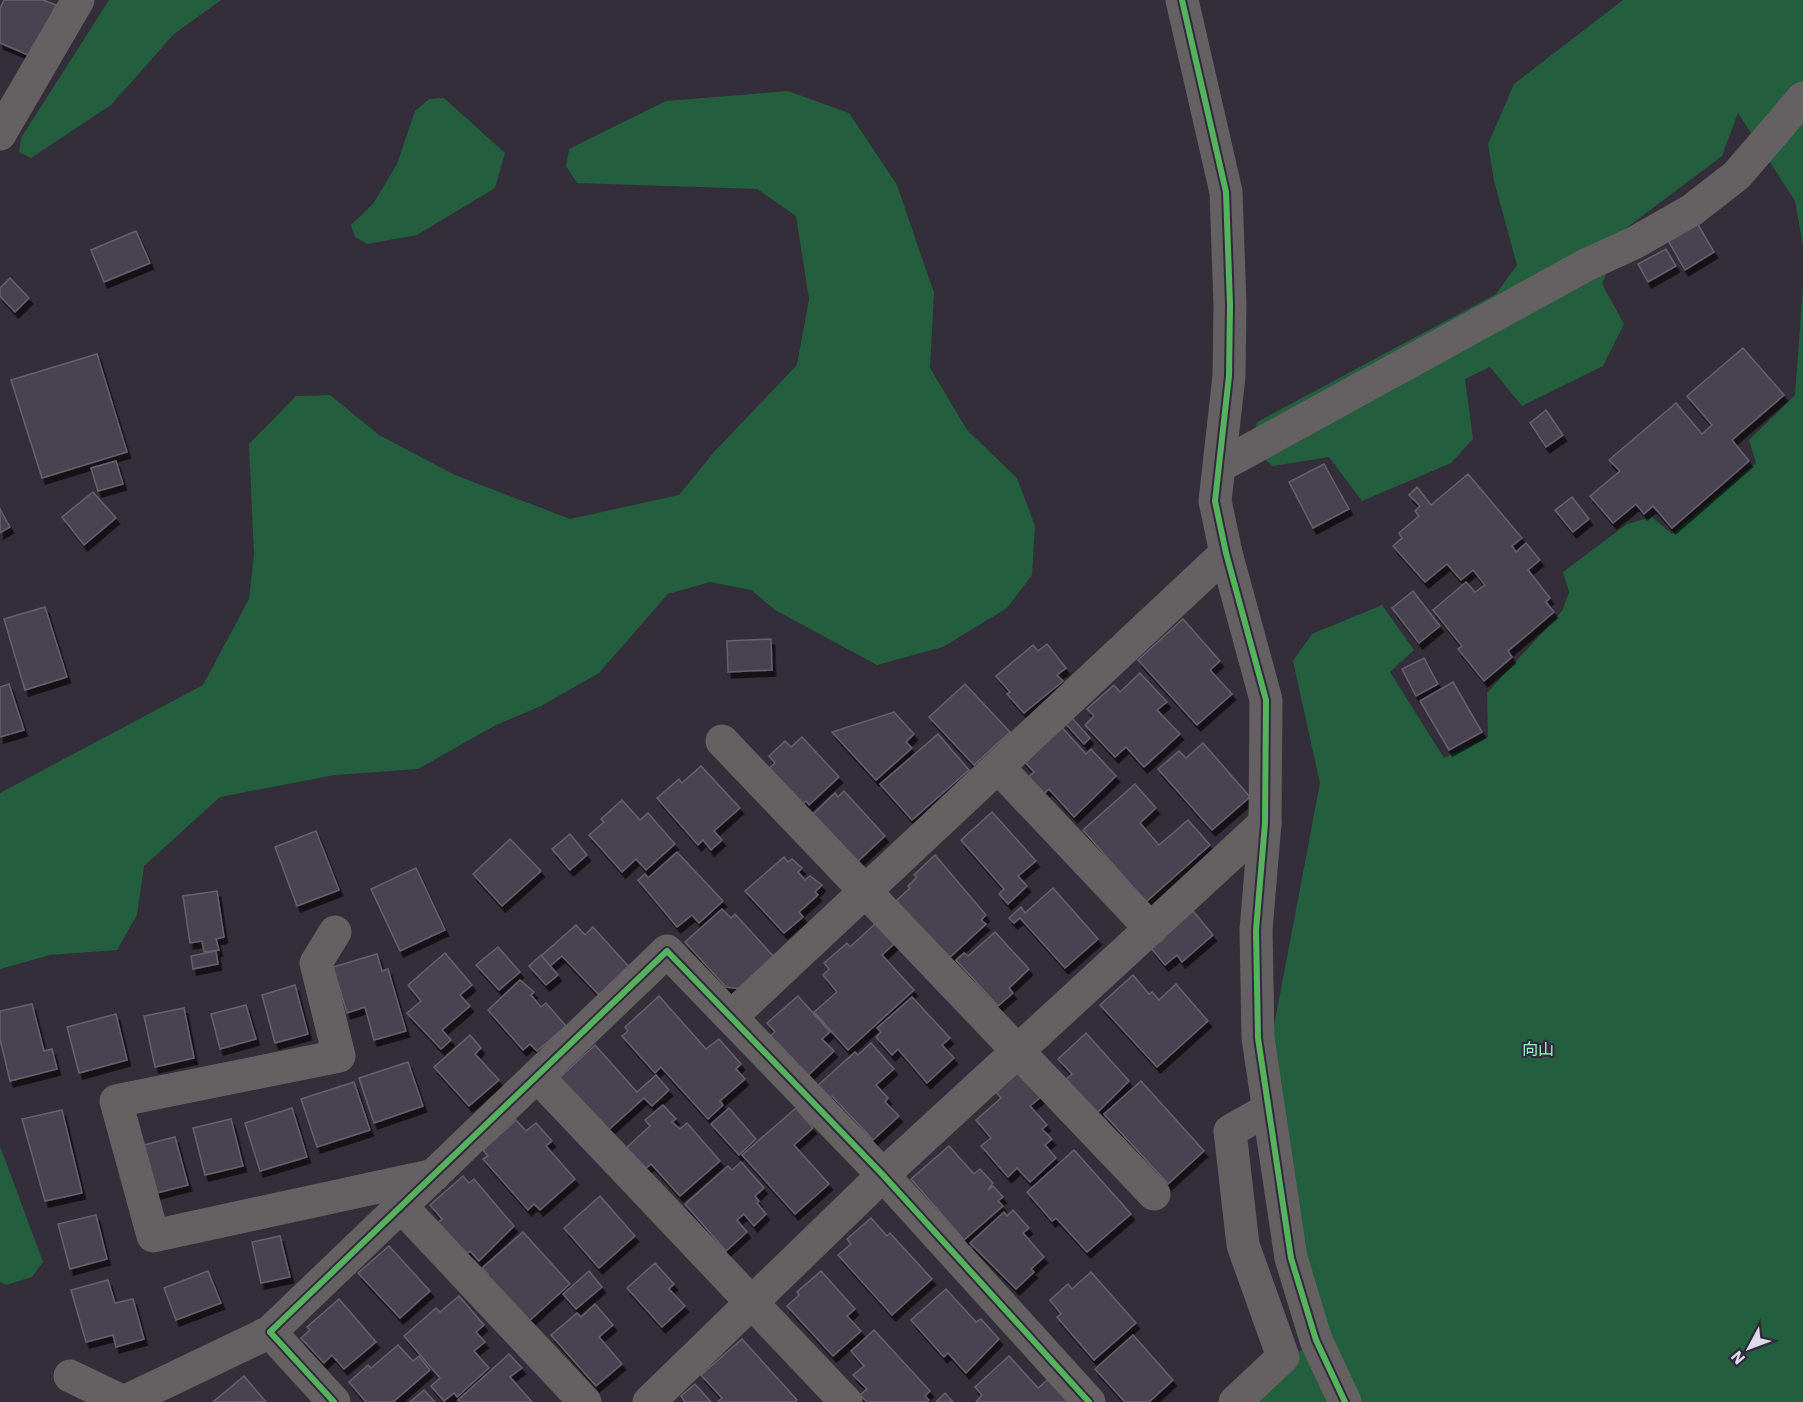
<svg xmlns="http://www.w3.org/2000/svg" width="1803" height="1402" viewBox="0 0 1803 1402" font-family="'IBM Plex Sans','Noto Sans JP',sans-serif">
  <defs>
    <filter id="shadow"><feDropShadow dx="3.5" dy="6" stdDeviation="0" flood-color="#0009"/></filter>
  </defs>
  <rect width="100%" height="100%" fill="#332e39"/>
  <g fill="#235e3f">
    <path d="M 109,0 L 221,0 L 174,34 L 111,105 L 31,158 L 19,152 L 21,138 Z"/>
    <path d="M 1623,0 L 1803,0 L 1803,246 L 1795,201 L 1738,113 L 1722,156 L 1625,229 L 1602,284 L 1624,324 L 1603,366 L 1522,406 L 1490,367 L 1465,379 L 1473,439 L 1451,463 L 1362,501 L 1329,457 L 1273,466 L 1258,454 L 1252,440 L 1257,422 L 1496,294 L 1517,265 L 1494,181 L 1488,144 L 1514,84 Z"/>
    <path d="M 788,91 L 849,113 L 897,185 L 934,293 L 930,368 L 967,430 L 1017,478 L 1035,526 L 1032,575 L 1007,608 L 943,647 L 877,665 L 775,610 L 751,590 L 710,582 L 668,594 L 599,673 L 541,706 L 494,726 L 418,769 L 335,775 L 220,797 L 144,866 L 137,915 L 117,950 L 50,955 L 0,969 L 0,793 L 203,685 L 249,599 L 254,555 L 249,444 L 296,396 L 330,395 L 379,435 L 455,475 L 570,519 L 679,495 L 714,452 L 797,365 L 809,299 L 796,216 L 757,189 L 577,183 L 566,166 L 569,149 L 666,101 Z"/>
    <path d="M 444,98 L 505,153 L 495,188 L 417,235 L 367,244 L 355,237 L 351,225 L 373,204 L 397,164 L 415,111 L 429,99 Z"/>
    <path d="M 1803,286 L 1803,1402 L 1247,1402 L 1323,1329 L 1299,1254 L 1270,1047 L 1320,783 L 1293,661 L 1312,634 L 1382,605 L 1414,650 L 1390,672 L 1444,758 L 1488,737 L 1487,693 L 1562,611 L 1569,592 L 1563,572 L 1627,524 L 1652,517 L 1672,534 L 1756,463 L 1749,440 L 1795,395 Z"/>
    <path d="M 0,1146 L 43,1262 L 32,1277 L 6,1285 L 0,1282 Z"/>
  </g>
  <g fill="#4a4251" stroke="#66616c" stroke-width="1.5" filter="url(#shadow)">
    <path d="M 4,0 L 43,0 L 56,5 L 33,57 L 0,43 L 0,9 Z"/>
    <path d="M 1696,221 L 1714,252 L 1685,270 L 1666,237 Z"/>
    <path d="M 136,231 L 150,263 L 104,282 L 91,250 Z"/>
    <path d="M 1666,249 L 1676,266 L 1648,282 L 1638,264 Z"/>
    <path d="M 10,278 L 29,298 L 15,312 L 0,296 L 0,288 Z"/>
    <path d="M 1743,348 L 1784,395 L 1732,440 L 1749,461 L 1672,528 L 1653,506 L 1644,514 L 1636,504 L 1613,523 L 1590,496 L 1620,471 L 1609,460 L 1676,403 L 1702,434 L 1712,425 L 1687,396 Z"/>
    <path d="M 97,354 L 127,452 L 42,478 L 11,380 Z"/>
    <path d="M 1546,410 L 1563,435 L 1546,447 L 1530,423 Z"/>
    <path d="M 116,461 L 123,484 L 98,491 L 91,468 Z"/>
    <path d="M 1324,464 L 1349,509 L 1313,528 L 1289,482 Z"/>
    <path d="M 1468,474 L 1522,538 L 1512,546 L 1516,552 L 1526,543 L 1540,560 L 1528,570 L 1550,598 L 1546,602 L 1554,612 L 1508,651 L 1512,657 L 1484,681 L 1458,649 L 1462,646 L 1433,610 L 1466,582 L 1475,592 L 1485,585 L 1473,570 L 1461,580 L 1447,564 L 1425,582 L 1393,546 L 1402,538 L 1399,533 L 1419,516 L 1415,511 L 1420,506 L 1409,495 L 1417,487 L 1431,505 Z"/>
    <path d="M 93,492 L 116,518 L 84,545 L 62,517 Z"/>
    <path d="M 1572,497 L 1589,519 L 1573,532 L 1555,510 Z"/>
    <path d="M 0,509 L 10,527 L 0,533 Z"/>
    <path d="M 1413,591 L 1440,626 L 1419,643 L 1392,608 Z"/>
    <path d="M 45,607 L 67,677 L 25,690 L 4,619 Z"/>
    <path d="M 1183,619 L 1220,661 L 1210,670 L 1232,694 L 1197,725 L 1138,660 Z"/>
    <path d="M 771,639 L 772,670 L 728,672 L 727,641 Z"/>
    <path d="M 1047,644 L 1066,668 L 1057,675 L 1063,681 L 1024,713 L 1007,694 L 1010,692 L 996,676 L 1033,645 L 1038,651 Z"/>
    <path d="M 1424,658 L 1438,684 L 1416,696 L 1402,669 Z"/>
    <path d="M 1140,673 L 1167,702 L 1157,710 L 1180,734 L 1144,767 L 1126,747 L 1115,757 L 1085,725 L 1094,716 L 1087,709 L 1114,685 L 1120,692 Z"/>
    <path d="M 1453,682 L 1482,732 L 1449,750 L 1420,701 Z"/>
    <path d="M 9,684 L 24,730 L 0,737 L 0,687 Z"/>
    <path d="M 965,684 L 1010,732 L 974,765 L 929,717 Z"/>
    <path d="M 894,712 L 914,734 L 906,742 L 912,748 L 876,780 L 832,732 Z"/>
    <path d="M 1071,717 L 1090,738 L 1084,744 L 1064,722 Z"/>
    <path d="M 1058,723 L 1086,754 L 1091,749 L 1116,776 L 1074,817 L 1049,789 L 1039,798 L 1024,781 L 1034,772 L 1020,757 Z"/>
    <path d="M 938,734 L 969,770 L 912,820 L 880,784 Z"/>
    <path d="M 802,737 L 839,777 L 809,805 L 806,801 L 798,808 L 765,772 L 775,763 L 769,756 L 785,741 L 791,747 Z"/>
    <path d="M 1203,743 L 1250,797 L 1212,830 L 1158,769 L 1179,751 L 1186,758 Z"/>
    <path d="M 701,766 L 740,808 L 714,831 L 722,840 L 711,850 L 703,840 L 698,845 L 657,798 L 679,779 L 682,783 Z"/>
    <path d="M 1135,784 L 1156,808 L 1140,823 L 1159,845 L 1188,820 L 1210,845 L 1146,902 L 1083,830 Z"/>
    <path d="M 844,791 L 885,836 L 854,865 L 813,814 L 835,793 L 838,797 Z"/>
    <path d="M 622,800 L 640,820 L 648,813 L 675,844 L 646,870 L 636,859 L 622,872 L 589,835 L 604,822 L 601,819 Z"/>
    <path d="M 992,812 L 1036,861 L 1018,876 L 1027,886 L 1008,904 L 999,894 L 1004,889 L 961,840 Z"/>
    <path d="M 316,831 L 339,890 L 297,906 L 275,847 Z"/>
    <path d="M 570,834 L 587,855 L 570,870 L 552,849 Z"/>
    <path d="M 510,839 L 541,871 L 502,906 L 473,874 Z"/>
    <path d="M 677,852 L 723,901 L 699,923 L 692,915 L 677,927 L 638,880 L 645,874 L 648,878 Z"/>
    <path d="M 935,855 L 986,915 L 981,920 L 986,924 L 947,960 L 895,902 L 910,888 L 908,886 L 917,877 L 914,875 Z"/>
    <path d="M 784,857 L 788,862 L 792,859 L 802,868 L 798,872 L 805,880 L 810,876 L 822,885 L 815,892 L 818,895 L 799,912 L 803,917 L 784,933 L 745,891 Z"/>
    <path d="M 416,868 L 445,930 L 400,951 L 371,889 Z"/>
    <path d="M 1053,888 L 1098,939 L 1065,968 L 1020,918 L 1014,923 L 1009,918 L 1021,907 L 1025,913 Z"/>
    <path d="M 217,891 L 224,937 L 216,939 L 219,950 L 204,952 L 202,941 L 190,943 L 183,896 Z"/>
    <path d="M 722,909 L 731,918 L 735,914 L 775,958 L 741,989 L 726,987 L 685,942 Z"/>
    <path d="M 1193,911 L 1213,935 L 1182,962 L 1177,955 L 1165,965 L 1151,948 Z"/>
    <path d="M 876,923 L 895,943 L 882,955 L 914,990 L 848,1050 L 814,1012 L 837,992 L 823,975 L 829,969 L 824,963 L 847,943 L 850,947 Z"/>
    <path d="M 576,925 L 585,935 L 593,927 L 630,968 L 599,995 L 562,956 L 550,966 L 541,956 Z"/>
    <path d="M 995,932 L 1029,969 L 1009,988 L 1013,993 L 998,1006 L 956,960 L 964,953 L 968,956 Z"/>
    <path d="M 498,947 L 520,972 L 499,990 L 476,965 Z"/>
    <path d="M 216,951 L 218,964 L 193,969 L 191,956 Z"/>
    <path d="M 445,953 L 472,985 L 460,995 L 470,1006 L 442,1030 L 451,1040 L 441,1049 L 407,1013 L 421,1001 L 408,985 Z"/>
    <path d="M 377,954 L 382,971 L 388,969 L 406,1031 L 374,1040 L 365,1007 L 347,1013 L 333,967 Z"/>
    <path d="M 541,955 L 558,975 L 546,985 L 529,966 Z"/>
    <path d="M 1133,975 L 1149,994 L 1152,992 L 1159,1000 L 1176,984 L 1208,1021 L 1157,1067 L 1100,1005 Z"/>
    <path d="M 520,980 L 534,992 L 531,995 L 541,1007 L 546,1003 L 566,1026 L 537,1051 L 530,1044 L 523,1050 L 488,1010 Z"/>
    <path d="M 295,985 L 308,1034 L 275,1043 L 262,995 Z"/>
    <path d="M 659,996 L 706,1049 L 719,1039 L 741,1064 L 736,1069 L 745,1079 L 720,1101 L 723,1105 L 708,1119 L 661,1067 L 655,1073 L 622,1036 L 628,1031 L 625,1027 Z"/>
    <path d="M 798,996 L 830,1032 L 822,1039 L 834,1051 L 801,1082 L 764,1041 L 775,1032 L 767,1023 Z"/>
    <path d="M 912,997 L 950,1038 L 942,1045 L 954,1058 L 927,1083 L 898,1049 L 892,1055 L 876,1037 L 881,1032 L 877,1028 Z"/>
    <path d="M 32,1004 L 44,1051 L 52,1049 L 57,1069 L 10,1081 L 0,1039 L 0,1011 Z"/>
    <path d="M 246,1005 L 256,1039 L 220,1049 L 211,1014 Z"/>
    <path d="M 184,1008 L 194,1058 L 155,1067 L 144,1016 Z"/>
    <path d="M 116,1014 L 127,1060 L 79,1073 L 67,1027 Z"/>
    <path d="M 1086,1033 L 1129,1081 L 1095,1115 L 1064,1081 L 1072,1074 L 1058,1059 Z"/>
    <path d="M 470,1035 L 481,1048 L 475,1054 L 499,1080 L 469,1106 L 434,1067 Z"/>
    <path d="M 871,1043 L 894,1069 L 876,1085 L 888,1098 L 885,1102 L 899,1116 L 873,1140 L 832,1096 L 828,1100 L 816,1087 L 855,1052 L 858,1055 Z"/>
    <path d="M 595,1045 L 637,1092 L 656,1075 L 669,1090 L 652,1106 L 644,1098 L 605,1133 L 557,1080 Z"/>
    <path d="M 408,1062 L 423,1106 L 374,1123 L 359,1078 Z"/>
    <path d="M 1020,1071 L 1042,1096 L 1030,1106 L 1047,1125 L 1042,1129 L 1052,1139 L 1045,1145 L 1056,1158 L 1030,1182 L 1017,1168 L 1008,1177 L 981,1146 L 991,1138 L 976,1120 L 1001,1098 L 996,1092 Z"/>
    <path d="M 1141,1081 L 1204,1151 L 1168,1184 L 1104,1114 Z"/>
    <path d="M 354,1082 L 370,1130 L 317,1147 L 301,1099 Z"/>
    <path d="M 663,1105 L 676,1119 L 672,1122 L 680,1129 L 687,1123 L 720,1161 L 680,1196 L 651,1164 L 644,1170 L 626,1148 L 650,1126 L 645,1120 Z"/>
    <path d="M 292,1108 L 307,1157 L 260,1171 L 245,1123 Z"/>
    <path d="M 729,1108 L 756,1139 L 739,1155 L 711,1124 Z"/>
    <path d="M 796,1108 L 813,1128 L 794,1145 L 829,1184 L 795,1214 L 742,1155 Z"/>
    <path d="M 62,1110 L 82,1193 L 45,1201 L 22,1119 Z"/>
    <path d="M 231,1119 L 243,1166 L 205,1175 L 193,1128 Z"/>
    <path d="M 516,1120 L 526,1131 L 536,1123 L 552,1141 L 546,1146 L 575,1179 L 540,1210 L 534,1204 L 528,1210 L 483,1159 L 488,1156 L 483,1150 Z"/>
    <path d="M 175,1137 L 188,1185 L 149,1195 L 136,1147 Z"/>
    <path d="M 949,1146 L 974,1174 L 980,1169 L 993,1183 L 988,1190 L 993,1186 L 1003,1197 L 998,1201 L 1003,1206 L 964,1240 L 911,1179 Z"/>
    <path d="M 1074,1150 L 1131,1214 L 1087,1252 L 1056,1218 L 1052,1221 L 1027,1192 Z"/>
    <path d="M 741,1162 L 764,1188 L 755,1196 L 759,1201 L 757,1203 L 766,1214 L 754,1226 L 744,1214 L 737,1220 L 747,1232 L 726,1251 L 685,1204 L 728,1166 L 732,1170 Z"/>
    <path d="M 463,1176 L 469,1183 L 474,1179 L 514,1226 L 479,1261 L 470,1251 L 466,1255 L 438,1223 L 442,1219 L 430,1205 Z"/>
    <path d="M 600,1196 L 635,1236 L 599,1268 L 564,1228 Z"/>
    <path d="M 1013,1210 L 1029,1228 L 1023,1233 L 1044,1257 L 1031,1269 L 1034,1272 L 1016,1289 L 970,1243 L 1004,1212 L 1007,1216 Z"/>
    <path d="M 96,1215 L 107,1259 L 70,1269 L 58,1224 Z"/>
    <path d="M 871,1218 L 887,1236 L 890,1233 L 932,1279 L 892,1315 L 838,1255 L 851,1244 L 847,1239 Z"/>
    <path d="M 523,1232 L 570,1284 L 529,1321 L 482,1280 L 488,1274 L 482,1268 Z"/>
    <path d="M 280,1236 L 290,1277 L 261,1283 L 252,1242 Z"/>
    <path d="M 389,1246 L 430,1291 L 400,1318 L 358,1273 Z"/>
    <path d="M 655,1263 L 674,1284 L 669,1289 L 685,1306 L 662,1327 L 627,1288 Z"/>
    <path d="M 208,1271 L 221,1303 L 176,1320 L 164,1288 Z"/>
    <path d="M 589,1271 L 602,1287 L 576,1309 L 563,1294 Z"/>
    <path d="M 821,1271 L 855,1309 L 847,1316 L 861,1331 L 833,1356 L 787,1306 L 799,1295 L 797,1292 Z"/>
    <path d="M 1091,1272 L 1136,1323 L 1094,1360 L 1057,1317 L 1061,1314 L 1050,1300 L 1068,1284 L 1072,1289 Z"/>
    <path d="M 108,1280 L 115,1303 L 133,1299 L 144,1339 L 116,1347 L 113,1335 L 86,1342 L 71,1290 Z"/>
    <path d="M 946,1289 L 976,1322 L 981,1319 L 999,1339 L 966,1373 L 948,1353 L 944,1357 L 911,1320 Z"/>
    <path d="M 459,1296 L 484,1325 L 476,1332 L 485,1342 L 474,1351 L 489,1368 L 457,1397 L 454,1393 L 444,1401 L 431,1386 L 440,1378 L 404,1336 L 436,1308 L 440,1312 Z"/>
    <path d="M 339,1299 L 376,1342 L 344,1369 L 332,1355 L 324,1363 L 301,1338 L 310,1330 L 307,1327 Z"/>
    <path d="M 595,1304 L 613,1325 L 599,1337 L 622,1364 L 596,1386 L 551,1335 L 577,1313 L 581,1317 Z"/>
    <path d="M 874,1330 L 930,1391 L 925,1396 L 929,1400 L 927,1402 L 867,1402 L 860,1395 L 867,1389 L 853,1375 L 864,1366 L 851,1351 Z"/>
    <path d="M 1133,1335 L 1173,1380 L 1149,1402 L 1125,1402 L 1095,1369 Z"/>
    <path d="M 742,1339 L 797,1400 L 795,1402 L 718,1402 L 722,1398 L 701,1375 Z"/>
    <path d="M 398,1345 L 413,1361 L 419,1356 L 430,1370 L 393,1402 L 366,1402 L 349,1382 L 368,1365 L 371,1368 Z"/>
    <path d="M 509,1354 L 522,1368 L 510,1377 L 532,1402 L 461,1402 L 458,1400 Z"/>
    <path d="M 1009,1356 L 1038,1388 L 1058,1371 L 1069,1402 L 976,1402 L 982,1395 L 975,1387 Z"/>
    <path d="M 244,1376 L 266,1402 L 213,1402 Z"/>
    <path d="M 695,1384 L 711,1402 L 685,1402 L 681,1396 Z"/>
    <path d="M 424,1390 L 435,1402 L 410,1402 Z"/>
    <path d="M 945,1393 L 953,1402 L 936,1402 Z"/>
  </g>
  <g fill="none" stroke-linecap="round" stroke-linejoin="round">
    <g stroke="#656163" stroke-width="33">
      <path d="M 1182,0 L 1226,192 L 1230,305 L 1229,376 L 1215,501 L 1226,553 L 1266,700 L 1265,823 L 1256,930 L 1258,1038 L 1291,1258 L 1316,1340 L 1345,1402"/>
      <path d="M 0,134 L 78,0"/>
      <path d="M 1220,466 L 1586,265 L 1634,243 L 1692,210 L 1737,175 L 1803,98"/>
      <path d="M 722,741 L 1154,1194"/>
      <path d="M 998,767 L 1151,929"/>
      <path d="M 335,932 L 316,963 L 339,1056 L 116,1101 L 153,1236 L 434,1175"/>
      <path d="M 731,1017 L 1226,553"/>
      <path d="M 537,1076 L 846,1402"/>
      <path d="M 401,1206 L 585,1402"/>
      <path d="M 70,1376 L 124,1402 L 270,1332"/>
      <path d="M 334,1402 L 270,1332 L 667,951 L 883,1175 L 1089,1402"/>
      <path d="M 649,1402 L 883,1175 L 1265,823"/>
      <path d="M 1235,1402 L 1283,1357 L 1243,1245 L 1230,1131 L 1267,1110"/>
    </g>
    <defs>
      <g id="cycleway">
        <path d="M 1182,0 L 1226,192 L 1230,305 L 1229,376 L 1215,501 L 1226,553 L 1266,700 L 1265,823 L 1256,930 L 1258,1038 L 1291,1258 L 1316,1340 L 1345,1402"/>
        <path d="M 334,1402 L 270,1332 L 667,951 L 883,1175 L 1089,1402"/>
      </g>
    </defs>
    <use href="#cycleway" stroke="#33293e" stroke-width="10"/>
    <use href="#cycleway" stroke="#56b35d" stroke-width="6"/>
  </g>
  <g text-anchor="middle" stroke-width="4.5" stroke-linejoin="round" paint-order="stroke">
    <g font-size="16" fill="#9bfbbf" stroke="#33293e">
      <text x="1538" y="1055">向山</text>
    </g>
  </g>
  <g transform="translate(1749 1348) rotate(229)" stroke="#33293e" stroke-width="4.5" paint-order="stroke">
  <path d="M0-4.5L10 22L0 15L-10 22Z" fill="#e0dae8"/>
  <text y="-9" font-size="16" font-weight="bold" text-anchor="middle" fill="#e0dae8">N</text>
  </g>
</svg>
